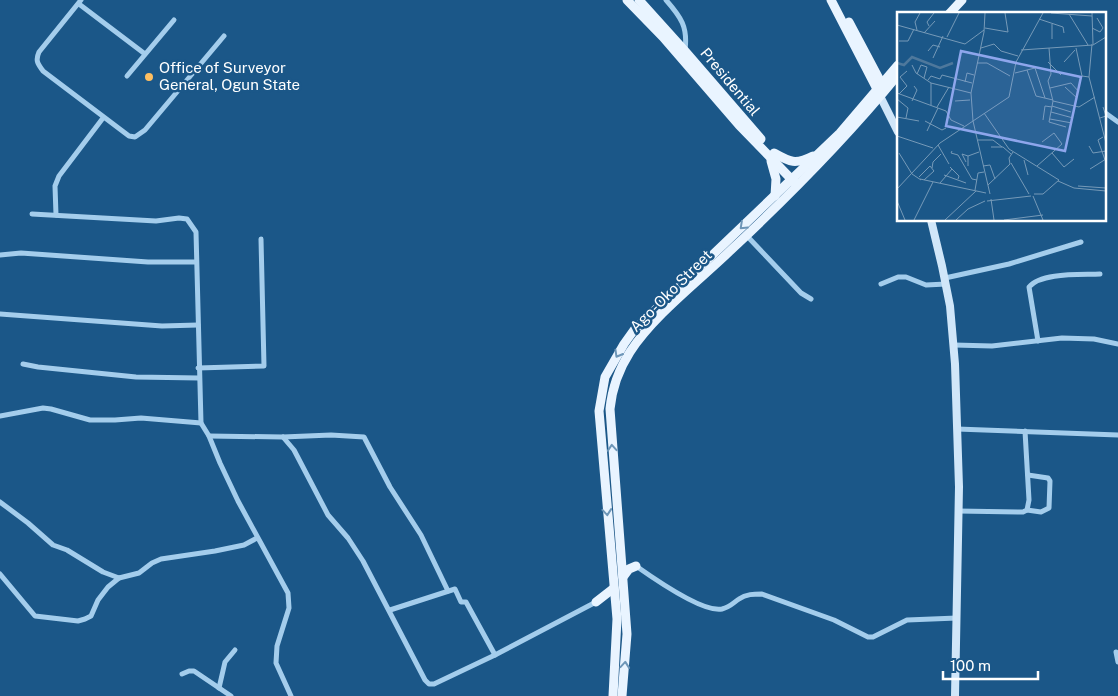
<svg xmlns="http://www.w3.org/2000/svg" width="1118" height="696" viewBox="0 0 1118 696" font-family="'Public Sans',sans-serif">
  <rect width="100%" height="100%" fill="#1b5788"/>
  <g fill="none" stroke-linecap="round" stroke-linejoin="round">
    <g stroke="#a4cdec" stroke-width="5">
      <path d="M 81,0 L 39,52 C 35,61 38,64 43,71 L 129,136 L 135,137 L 145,130 L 224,36"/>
      <path d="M 666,0 C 681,17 688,27 685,50"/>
      <path d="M 79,4 L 145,54"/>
      <path d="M 127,76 L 174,20"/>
      <path d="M 1104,112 L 1118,122"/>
      <path d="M 32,214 L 156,221 L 179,218 L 187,219 L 196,232 L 201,423 L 209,436 L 220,463 L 238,501 L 288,593 L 289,608 L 277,646 L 276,663 L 291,696"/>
      <path d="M 56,215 L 55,186 L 59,176 L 103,118"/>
      <path d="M 747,236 L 801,293 L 811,299"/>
      <path d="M 0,255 L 21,253 L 148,262 L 196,262"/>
      <path d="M 945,278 L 1009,264 L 1081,242"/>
      <path d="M 881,284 L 898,277 L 906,277 L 926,285 L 946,284"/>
      <path d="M 0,314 L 162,326 L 198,325"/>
      <path d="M 1038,341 L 1029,287 C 1041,272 1082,275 1100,274"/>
      <path d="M 954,345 L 992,346 L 1062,338 L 1094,339 L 1118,344"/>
      <path d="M 23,364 L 38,367 L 136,377 L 199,378"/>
      <path d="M 198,368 L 264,366 L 261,239"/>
      <path d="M 0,416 L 43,408 L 51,409 L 90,420 L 115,420 L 141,418 L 201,423"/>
      <path d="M 957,429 L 1118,435"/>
      <path d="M 209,436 L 283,437 L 331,435 L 364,437 L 390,487 L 421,535 L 448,591"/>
      <path d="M 283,437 L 294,450 L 328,515 L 348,538 L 363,561 L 425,680 L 429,684 L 434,684 L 495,655 L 596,602"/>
      <path d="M 0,502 L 28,523 L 53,545 L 67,550 L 103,572 L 119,578 L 139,573 L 152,563 L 161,559 L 215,551 L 244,545 L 257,538"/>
      <path d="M 1027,510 L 1041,512 L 1049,508 L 1050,481 L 1048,478 L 1028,475"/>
      <path d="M 958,511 L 1023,512 L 1027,510 L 1029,500 L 1025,431"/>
      <path d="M 636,566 C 653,578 703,613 722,609 C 730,607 733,603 739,599 C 746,594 754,594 762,594 L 834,620 L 868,637 L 873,637 L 907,620 L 957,618"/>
      <path d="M 0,574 L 35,616 L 78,621 L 85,619 L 91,616 L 98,600 L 108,587 L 119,578"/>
      <path d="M 390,610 L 455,589 L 461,602 L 466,602 L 495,655"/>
      <path d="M 1116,652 L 1118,662"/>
      <path d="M 182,674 L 189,671 L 194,671 L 231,696"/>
      <path d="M 219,688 L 225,662 L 235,650"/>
    </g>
    <g stroke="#d0e6f9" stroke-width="8">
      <path d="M 880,96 L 898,132"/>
      <path d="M 931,220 L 942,266 L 950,306 L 955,364 L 959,487 L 955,696"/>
    </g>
    <g stroke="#e9f4ff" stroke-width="9">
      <path d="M 627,0 L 663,37 L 739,125 L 796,184"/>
      <path d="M 639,0 L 685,51 L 761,139"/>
      <path d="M 831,0 L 879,93"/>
      <path d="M 949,14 L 962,0"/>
      <path d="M 849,22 L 884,88"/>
      <path d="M 774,153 C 790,162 795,165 813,156"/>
      <path d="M 771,161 L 776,179 L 775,196"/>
      <path d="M 623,577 L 629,569 L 636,566"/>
      <path d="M 596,602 L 614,588"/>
      <path d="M 613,696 L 617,619 L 599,411 L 605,377 L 624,344 L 634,330 L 840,133 L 898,65"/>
      <path d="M 622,696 L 627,634 L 610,409 C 612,389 619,369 630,352 C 654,315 699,281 731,250 C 790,195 847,137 898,75"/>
    </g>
  </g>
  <defs><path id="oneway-chevron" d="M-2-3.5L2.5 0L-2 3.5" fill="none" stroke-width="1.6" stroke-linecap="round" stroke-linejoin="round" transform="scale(1.25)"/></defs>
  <g stroke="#6d96b8">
    <use href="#oneway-chevron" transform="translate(743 226) rotate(137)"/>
    <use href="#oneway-chevron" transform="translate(618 354) rotate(120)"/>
    <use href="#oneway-chevron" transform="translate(612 448) rotate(-94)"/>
    <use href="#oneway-chevron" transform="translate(607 512) rotate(85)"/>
    <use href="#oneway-chevron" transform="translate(625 665) rotate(-85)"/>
  </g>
  <circle fill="#febf61" stroke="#1b5788" stroke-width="2" cx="149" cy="77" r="5"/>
  <g text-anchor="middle" stroke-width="5" stroke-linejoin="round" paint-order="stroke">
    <g font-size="15" fill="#fff" stroke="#1b5788" text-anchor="start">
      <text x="159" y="73">Office of Surveyor<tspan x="159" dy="17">General, Ogun State</tspan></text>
    </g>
    <g font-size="15" fill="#fff" stroke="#1b5788">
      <text transform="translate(730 82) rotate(50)" y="5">Presidential</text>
      <text transform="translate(671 291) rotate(-45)" y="5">Ago-Oko Street</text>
    </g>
  </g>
  <g transform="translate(897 12)">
    <rect width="209" height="209" fill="#1b5788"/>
    <path fill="none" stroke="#4e789c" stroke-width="2.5" d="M 0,51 L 7,53 L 15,45 L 43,56 L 56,51"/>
    <path fill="none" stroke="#769ab8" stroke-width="1" d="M 154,1 L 195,4M 195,1 L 196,32M 172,2 L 191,33M 142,7 L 166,15 L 167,21M 0,13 L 68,32 L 87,18M 32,14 L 30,10 L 37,1M 88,16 L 111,20 L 108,1M 195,16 L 203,20 L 206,16 L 200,6M 20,18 L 18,10 L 23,1M 27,21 L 38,9M 50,25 L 62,1M 155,27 L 155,12M 2,29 L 11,29 L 17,17M 195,32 L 192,65 L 209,131M 84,36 L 97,32 L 104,39 L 121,44M 152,36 L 154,62 L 151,69 L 156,89 L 152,110 L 169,115M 179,36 L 185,64 L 192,65M 124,38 L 196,33 L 209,25M 31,39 L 36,33 L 43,35M 36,46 L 46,24M 151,50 L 164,63M 167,50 L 178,38M 80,51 L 90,51 L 113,64M 15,53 L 19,61 L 34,71 L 74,81M 130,58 L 139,84 L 156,88M 118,61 L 138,56 L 148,86M 20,62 L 24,53 L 30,55 L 27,66M 31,68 L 34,64 L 43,67 L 45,63 L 75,71M 68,70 L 70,61 L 77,63M 168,75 L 180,86M 153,76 L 174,71 L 182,80M 0,81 L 49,99 L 54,108 L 67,114M 2,82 L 10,74 L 3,65 L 10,59M 0,87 L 11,96 L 9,106M 15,89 L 20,78 L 17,74M 58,89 L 73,88M 156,89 L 182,95 L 198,85M 34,93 L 34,71M 155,94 L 174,100M 40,95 L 52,75M 154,100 L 176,106M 87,101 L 112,137 L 162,168 L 146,182 L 137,182M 0,105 L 22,109M 203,106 L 209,104 L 206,95M 153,107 L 175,111M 146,108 L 148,94 L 155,95M 28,109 L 45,118 L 49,116M 76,109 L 74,81 L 87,20 L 88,1M 76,109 L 93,182M 30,119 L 41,96M 0,124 L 36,136M 206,125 L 201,128 L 208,148M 81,128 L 96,128 L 105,135M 41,133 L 52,152M 192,134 L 196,141 L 209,139M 94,135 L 106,135 L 114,142M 55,139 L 54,141 L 61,143 L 75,167 L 80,168M 2,141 L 15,162 L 24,168M 155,141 L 167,155 L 177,147M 127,148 L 131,163M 69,150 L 65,142 L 71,144M 114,151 L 132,182M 71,154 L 71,144 L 82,140M 86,154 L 93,153 L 98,167M 140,154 L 165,132 L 157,121 L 145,130M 53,155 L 62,164 L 61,167M 35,156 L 36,150 L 44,142M 193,157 L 209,147M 47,163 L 69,171M 22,165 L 33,154 L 37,159 L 27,168M 23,167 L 89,181M 161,169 L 177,176 L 209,179M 43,171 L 55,157M 91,173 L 113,152 L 112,146 L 116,140M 181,174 L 209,176M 0,177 L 43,131 L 112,85 L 119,50 L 146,1M 78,178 L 81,161 L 87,160M 136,184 L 146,208M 94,187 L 97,208M 0,189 L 8,208M 90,189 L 134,184M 17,208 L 36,170M 48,208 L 79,179M 59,208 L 71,197 L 88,189M 107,208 L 146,203"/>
    <path fill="#8ea6ec" fill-opacity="0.15" stroke="#8ea6ec" stroke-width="2.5" d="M 64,39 L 184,65 L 168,139 L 49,114 Z"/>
    <rect width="209" height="209" fill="none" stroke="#fff" stroke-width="2.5"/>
  </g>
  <path d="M943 671v8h95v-8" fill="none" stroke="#ffffff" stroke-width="2.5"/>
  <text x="950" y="671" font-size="15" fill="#ffffff" stroke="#1b5788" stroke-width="4" paint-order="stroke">100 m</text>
</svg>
